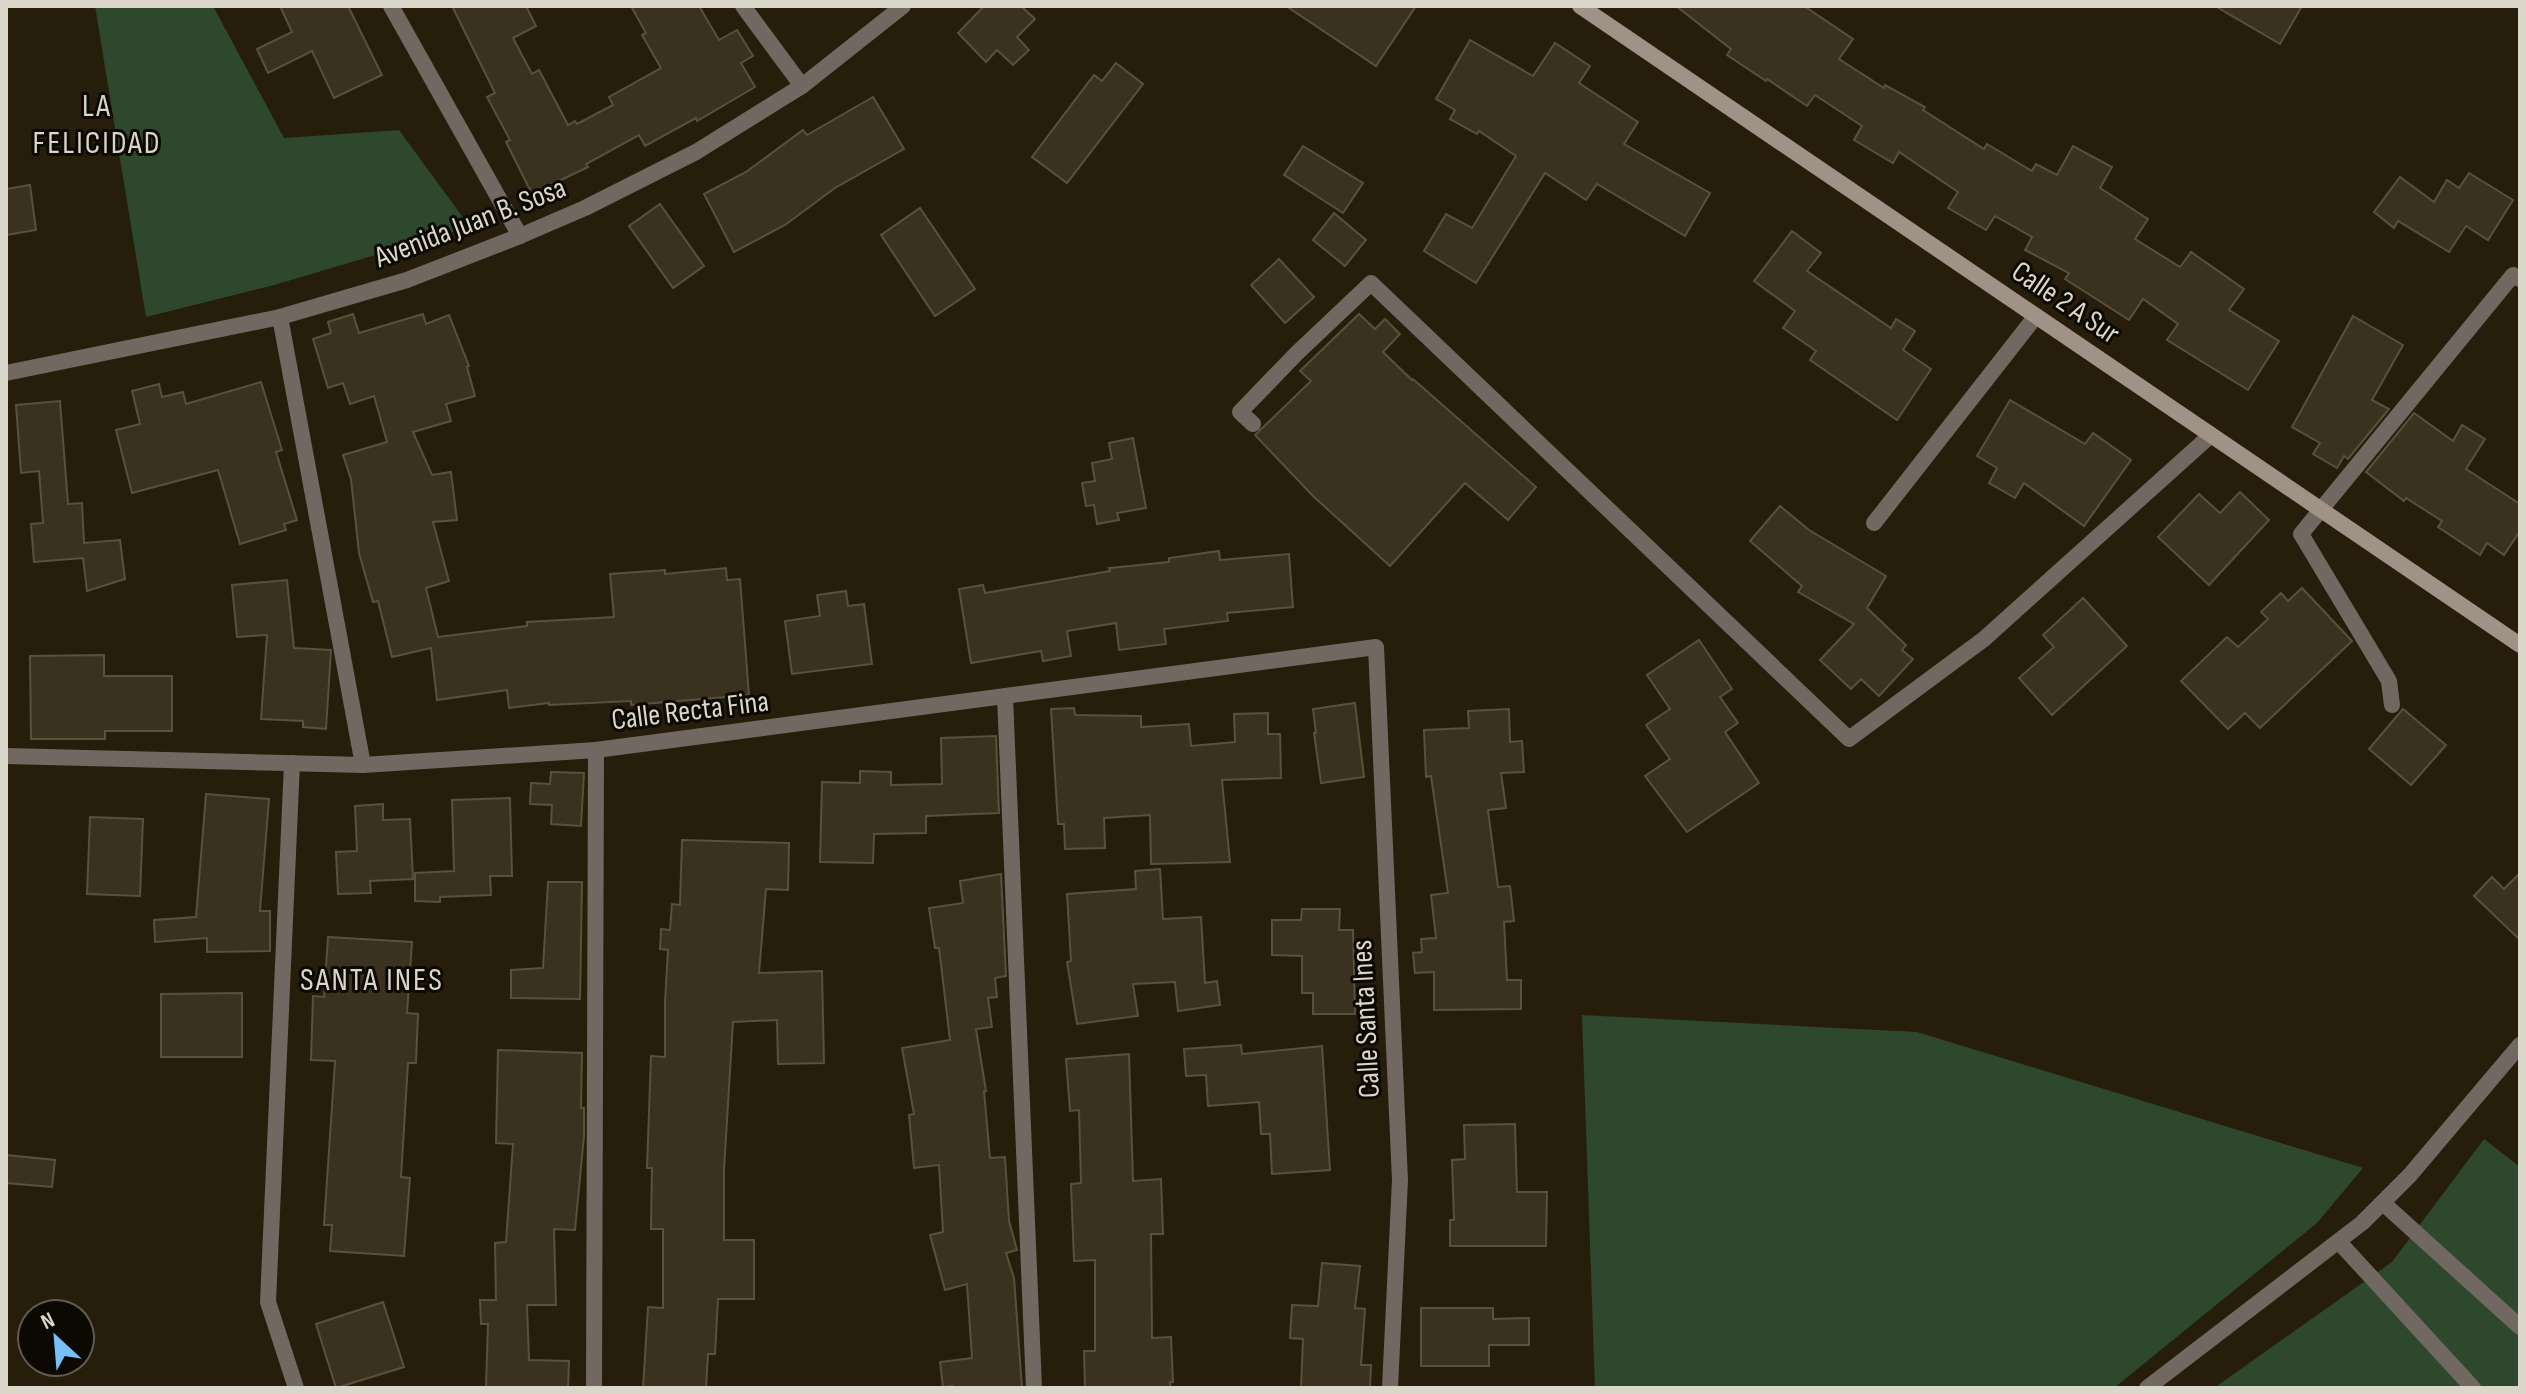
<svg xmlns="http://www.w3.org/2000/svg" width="2526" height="1394" viewBox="0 0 2526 1394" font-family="'Sofia Sans Condensed',sans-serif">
  <rect width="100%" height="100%" fill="#261e0a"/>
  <g fill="#2d482c">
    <path d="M 95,6 L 213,6 L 284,138 L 399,130 L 470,227 L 274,285 L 146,317 Z"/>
    <path d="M 1582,1015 L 1917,1032 L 2363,1168 L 2317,1223 L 2114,1388 L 1595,1388 Z"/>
    <path d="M 2484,1139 L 2520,1167 L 2520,1388 L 2214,1388 L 2392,1262 Z"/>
  </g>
  <g fill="#3a321e" stroke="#59513c" stroke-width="2">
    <path d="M 280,6 L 348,6 L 382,75 L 334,98 L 312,51 L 268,73 L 257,49 L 292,32 Z"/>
    <path d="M 452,6 L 526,6 L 536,26 L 513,38 L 532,74 L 539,70 L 568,125 L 575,121 L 577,124 L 613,105 L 609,97 L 661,68 L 642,35 L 646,33 L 631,6 L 699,6 L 719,40 L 737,30 L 753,56 L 741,63 L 755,87 L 697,121 L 696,118 L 645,146 L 639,135 L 586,164 L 588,167 L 532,194 L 506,142 L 510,140 L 487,97 L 495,93 Z"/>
    <path d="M 984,6 L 1021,6 L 1035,19 L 1017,37 L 1029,50 L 1013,65 L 997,50 L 986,62 L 958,33 Z"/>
    <path d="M 1286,6 L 1416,6 L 1376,66 Z"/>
    <path d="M 1676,6 L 1804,6 L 1853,39 L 1839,59 L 1884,88 L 1885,85 L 1925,107 L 1923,110 L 1984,149 L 1987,144 L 2032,171 L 2036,164 L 2057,175 L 2073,146 L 2112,167 L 2100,188 L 2148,219 L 2135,239 L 2180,267 L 2191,252 L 2244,289 L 2229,310 L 2279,341 L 2248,390 L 2167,340 L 2178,324 L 2143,299 L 2129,320 L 2065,279 L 2069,273 L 2025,250 L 2032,237 L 1995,216 L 1986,230 L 1948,208 L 1958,192 L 1899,152 L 1893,163 L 1854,140 L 1862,126 L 1815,95 L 1807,106 L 1767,79 L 1766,81 L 1727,55 L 1731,49 Z"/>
    <path d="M 2215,6 L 2302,6 L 2280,44 Z"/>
    <path d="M 1470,40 L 1533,76 L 1555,43 L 1590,66 L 1579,83 L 1638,122 L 1624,144 L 1710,193 L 1685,236 L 1597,184 L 1586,200 L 1545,173 L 1476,283 L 1424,251 L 1446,214 L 1472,228 L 1516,156 L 1479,131 L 1477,134 L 1450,119 L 1455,110 L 1436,99 Z"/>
    <path d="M 1116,63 L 1143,84 L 1067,183 L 1032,157 L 1094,75 L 1102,81 Z"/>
    <path d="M 873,97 L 904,149 L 835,188 L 785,225 L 734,252 L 704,194 L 746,172 L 803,130 L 807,135 Z"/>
    <path d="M 1303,146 L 1363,183 L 1343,213 L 1284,175 Z"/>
    <path d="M 2469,173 L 2513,200 L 2488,240 L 2466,226 L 2449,252 L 2398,221 L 2394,228 L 2374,212 L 2400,177 L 2434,202 L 2447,180 L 2459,188 Z"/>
    <path d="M 30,185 L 36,230 L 6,235 L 6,189 Z"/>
    <path d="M 660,204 L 704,266 L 673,288 L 629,226 Z"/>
    <path d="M 920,208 L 975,289 L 935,316 L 881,235 Z"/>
    <path d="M 1334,213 L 1366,240 L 1345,266 L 1313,240 Z"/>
    <path d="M 1792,231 L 1821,253 L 1807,271 L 1891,328 L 1896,319 L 1915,331 L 1903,350 L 1931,369 L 1897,420 L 1810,360 L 1816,351 L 1783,328 L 1795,311 L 1754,281 Z"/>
    <path d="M 1279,259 L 1314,297 L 1285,323 L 1251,285 Z"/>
    <path d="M 353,314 L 359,333 L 423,314 L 426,324 L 449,315 L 469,366 L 467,367 L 475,396 L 446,404 L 451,421 L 413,432 L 432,475 L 451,472 L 457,520 L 433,522 L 449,581 L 426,588 L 438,637 L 527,626 L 527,622 L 614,617 L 610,574 L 665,570 L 665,574 L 726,568 L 727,580 L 740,579 L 749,695 L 631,705 L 631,701 L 549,705 L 549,703 L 509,708 L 507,690 L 437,700 L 431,648 L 392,657 L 378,601 L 373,602 L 359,553 L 351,479 L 343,455 L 387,442 L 374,396 L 350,404 L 343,383 L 328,388 L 313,339 L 331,333 L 328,322 Z"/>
    <path d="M 1359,314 L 1375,329 L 1385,319 L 1400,334 L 1383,352 L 1412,380 L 1413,379 L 1536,487 L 1508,520 L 1465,483 L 1390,566 L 1313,496 L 1255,435 L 1311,381 L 1300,371 Z"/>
    <path d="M 2353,316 L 2403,345 L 2372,400 L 2389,409 L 2348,459 L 2344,456 L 2337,468 L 2313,454 L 2320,443 L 2292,427 Z"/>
    <path d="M 261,382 L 282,450 L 276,452 L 297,520 L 284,524 L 286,530 L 240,544 L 218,470 L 132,493 L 116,430 L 140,424 L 132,391 L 159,384 L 162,397 L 183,392 L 186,404 Z"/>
    <path d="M 2010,400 L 2085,444 L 2093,433 L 2131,460 L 2084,526 L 2024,483 L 2015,498 L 1989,483 L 1997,468 L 1977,456 Z"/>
    <path d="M 60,401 L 68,504 L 82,503 L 84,543 L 120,540 L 125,579 L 87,591 L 83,558 L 34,562 L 31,524 L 43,523 L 39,471 L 21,473 L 16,405 Z"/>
    <path d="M 2414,413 L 2453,441 L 2462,425 L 2485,439 L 2466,469 L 2520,504 L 2520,531 L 2504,555 L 2487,543 L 2480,555 L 2438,527 L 2442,521 L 2406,498 L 2404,501 L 2366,472 Z"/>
    <path d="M 1133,438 L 1146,508 L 1117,513 L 1119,520 L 1097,524 L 1094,505 L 1086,506 L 1082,483 L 1095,481 L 1092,463 L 1112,459 L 1109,443 Z"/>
    <path d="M 2240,492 L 2269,520 L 2209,585 L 2158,537 L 2199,494 L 2220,513 Z"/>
    <path d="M 1780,506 L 1809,530 L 1886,576 L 1867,608 L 1906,645 L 1902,650 L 1913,659 L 1879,696 L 1861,679 L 1851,689 L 1820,660 L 1854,624 L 1798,592 L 1802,586 L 1750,541 Z"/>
    <path d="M 1219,551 L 1220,560 L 1289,554 L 1293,607 L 1227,613 L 1228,621 L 1164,629 L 1166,644 L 1119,650 L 1116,623 L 1067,631 L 1071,656 L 1043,661 L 1041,651 L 971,663 L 959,589 L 983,585 L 985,593 L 1110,571 L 1109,568 L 1169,562 L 1169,558 Z"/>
    <path d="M 287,580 L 294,648 L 331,650 L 326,729 L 303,727 L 303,721 L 261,719 L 267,635 L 237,637 L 232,585 Z"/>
    <path d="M 2302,588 L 2352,641 L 2260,728 L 2245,713 L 2228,729 L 2181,681 L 2227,637 L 2238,647 L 2268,619 L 2261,612 L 2281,593 L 2288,601 Z"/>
    <path d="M 846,591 L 848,606 L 864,604 L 872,664 L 792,674 L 785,621 L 820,616 L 817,595 Z"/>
    <path d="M 2083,598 L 2127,646 L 2052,715 L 2019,678 L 2054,647 L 2043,635 Z"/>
    <path d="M 1699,640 L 1732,689 L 1720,697 L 1738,723 L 1725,732 L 1759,783 L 1687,832 L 1645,776 L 1670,759 L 1646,725 L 1670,709 L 1647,675 Z"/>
    <path d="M 104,655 L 104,676 L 172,676 L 172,731 L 105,731 L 105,739 L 31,739 L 30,656 Z"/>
    <path d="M 1355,703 L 1364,777 L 1321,783 L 1314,733 L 1316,733 L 1313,709 Z"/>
    <path d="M 1074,708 L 1075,715 L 1141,716 L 1141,727 L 1189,724 L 1191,746 L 1235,742 L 1234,714 L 1268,713 L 1268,734 L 1280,734 L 1281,778 L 1222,780 L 1230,862 L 1151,864 L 1150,815 L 1104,818 L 1105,848 L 1065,849 L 1064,824 L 1058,824 L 1051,709 Z"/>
    <path d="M 1509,709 L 1510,742 L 1522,741 L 1524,772 L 1501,773 L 1506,808 L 1488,810 L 1498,887 L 1510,886 L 1514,921 L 1504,922 L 1507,980 L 1521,980 L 1521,1009 L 1434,1010 L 1434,972 L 1415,973 L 1413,953 L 1422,952 L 1421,939 L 1436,938 L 1431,895 L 1448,893 L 1431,776 L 1426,777 L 1424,730 L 1469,728 L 1468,711 Z"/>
    <path d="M 2403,709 L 2446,745 L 2411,785 L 2369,749 Z"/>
    <path d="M 996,736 L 999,813 L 926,816 L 926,833 L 874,834 L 873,863 L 820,862 L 822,782 L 860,783 L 860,771 L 891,772 L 891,785 L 942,784 L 941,738 Z"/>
    <path d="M 551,772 L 584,773 L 581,826 L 551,824 L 552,805 L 530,804 L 531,783 L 550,784 Z"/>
    <path d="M 206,794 L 269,799 L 260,911 L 270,911 L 270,951 L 207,952 L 207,938 L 155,942 L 154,920 L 196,917 Z"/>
    <path d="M 510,798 L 512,876 L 490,876 L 491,895 L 440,897 L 440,902 L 415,901 L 415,873 L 454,871 L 452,800 Z"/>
    <path d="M 383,804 L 383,820 L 410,819 L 413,879 L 370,881 L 371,893 L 338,894 L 336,852 L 357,851 L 355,806 Z"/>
    <path d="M 90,817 L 143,819 L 140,896 L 87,894 Z"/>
    <path d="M 682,840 L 789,843 L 788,890 L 766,889 L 759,973 L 822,971 L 824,1063 L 778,1064 L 777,1020 L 733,1022 L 724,1170 L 724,1240 L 754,1240 L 754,1299 L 718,1299 L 715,1354 L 708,1354 L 706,1388 L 643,1388 L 648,1307 L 663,1308 L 663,1229 L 651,1229 L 652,1168 L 647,1168 L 651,1056 L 665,1057 L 665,1002 L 668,950 L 660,949 L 661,929 L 670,930 L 672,904 L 680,905 Z"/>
    <path d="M 1160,869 L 1163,919 L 1201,917 L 1205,983 L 1217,981 L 1220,1005 L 1178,1011 L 1175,982 L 1133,984 L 1138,1016 L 1077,1024 L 1067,962 L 1071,961 L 1067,894 L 1136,889 L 1135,871 Z"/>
    <path d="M 2520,873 L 2520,940 L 2474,896 L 2492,877 L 2504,889 Z"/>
    <path d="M 1001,874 L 1006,976 L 995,978 L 997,997 L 988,998 L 992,1027 L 976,1029 L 986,1091 L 984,1091 L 990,1158 L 1005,1157 L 1009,1221 L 1017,1250 L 1006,1253 L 1014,1278 L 1022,1388 L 952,1388 L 952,1386 L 943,1387 L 940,1362 L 972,1358 L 967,1284 L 945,1290 L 930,1235 L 943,1232 L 939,1165 L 914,1168 L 909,1115 L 914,1114 L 902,1048 L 950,1040 L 939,948 L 935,948 L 929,908 L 963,903 L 960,881 Z"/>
    <path d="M 548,882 L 582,882 L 580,999 L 511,998 L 511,970 L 543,968 Z"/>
    <path d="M 1302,909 L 1340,909 L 1339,930 L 1353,930 L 1355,1014 L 1313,1014 L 1313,993 L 1302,993 L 1302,956 L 1272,955 L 1272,920 L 1301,920 Z"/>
    <path d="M 328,937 L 412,942 L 407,1013 L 418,1014 L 416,1063 L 408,1063 L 401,1177 L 410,1178 L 404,1256 L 330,1251 L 332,1225 L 324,1225 L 335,1061 L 311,1060 L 313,996 L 324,997 Z"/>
    <path d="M 242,993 L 242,1057 L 161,1057 L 161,994 Z"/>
    <path d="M 1241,1045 L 1242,1054 L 1322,1046 L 1330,1170 L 1272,1174 L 1270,1134 L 1261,1134 L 1259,1102 L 1208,1106 L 1206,1075 L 1186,1076 L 1184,1049 Z"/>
    <path d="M 498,1050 L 582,1053 L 581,1108 L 584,1108 L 584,1136 L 575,1230 L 554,1229 L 556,1305 L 527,1305 L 529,1360 L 569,1361 L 568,1388 L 486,1388 L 488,1324 L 481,1324 L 480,1300 L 496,1300 L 495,1243 L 506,1242 L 513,1144 L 496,1143 Z"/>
    <path d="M 1129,1054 L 1133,1181 L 1161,1179 L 1163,1234 L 1151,1234 L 1152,1338 L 1171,1337 L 1173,1382 L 1170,1382 L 1171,1388 L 1085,1388 L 1084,1351 L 1095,1351 L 1095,1260 L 1074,1261 L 1071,1184 L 1081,1183 L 1079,1110 L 1070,1111 L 1066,1059 Z"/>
    <path d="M 1515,1124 L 1517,1192 L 1547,1192 L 1546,1246 L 1450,1246 L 1450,1220 L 1454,1220 L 1452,1160 L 1465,1159 L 1464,1125 Z"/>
    <path d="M 6,1155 L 55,1160 L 52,1187 L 6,1183 Z"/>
    <path d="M 1322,1263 L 1360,1266 L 1355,1308 L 1365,1309 L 1361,1365 L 1371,1365 L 1370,1388 L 1301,1388 L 1303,1339 L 1290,1338 L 1292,1305 L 1318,1306 Z"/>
    <path d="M 383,1302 L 404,1367 L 336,1388 L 316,1324 Z"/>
    <path d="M 1421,1308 L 1493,1308 L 1493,1319 L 1529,1318 L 1529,1345 L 1489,1345 L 1489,1366 L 1421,1366 Z"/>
  </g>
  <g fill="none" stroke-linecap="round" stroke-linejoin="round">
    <g stroke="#716861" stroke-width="16">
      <path d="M 2383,1203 L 2520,1327"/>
      <path d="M 2339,1242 L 2473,1388"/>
    </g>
    <g stroke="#716861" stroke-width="16">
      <path d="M 391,6 L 520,236"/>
      <path d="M 743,6 L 802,86"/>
      <path d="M 280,317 L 363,765"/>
      <path d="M 1253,424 L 1240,412 L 1297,353 L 1371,283 L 1849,739 L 1984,639 L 2211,435"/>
      <path d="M 1874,523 L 2036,316"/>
      <path d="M 1005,697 L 1034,1388"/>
      <path d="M 2392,705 L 2389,681 L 2301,534 L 2513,275 L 2520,279"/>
      <path d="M 6,756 L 363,765 L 596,750 L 1376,647 L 1400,1180 L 1390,1388"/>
      <path d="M 292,763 L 268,1302 L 296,1388"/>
      <path d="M 594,1388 L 596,750"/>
      <path d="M 2147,1388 L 2362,1223 L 2410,1175 L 2520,1045"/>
    </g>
    <path stroke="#716861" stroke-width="16" d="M 6,373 L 280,317 L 407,280 L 520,236 L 585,208 L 696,152 L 802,86 L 903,6"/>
    <path stroke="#a19287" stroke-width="16" d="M 1580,6 L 2520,645"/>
  </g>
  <g text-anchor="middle" stroke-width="6" stroke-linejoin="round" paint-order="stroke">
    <g font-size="30" fill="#dbd6ca" stroke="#0c0903">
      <text transform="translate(470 222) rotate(-21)" y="10">Avenida Juan B. Sosa</text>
      <text transform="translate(2066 302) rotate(34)" y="10">Calle 2 A Sur</text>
      <text transform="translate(690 710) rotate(-7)" y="10">Calle Recta Fina</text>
      <text transform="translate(1365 1019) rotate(-93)" y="10">Calle Santa Ines</text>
    </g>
    <g font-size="32" letter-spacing="2" fill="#dbd6ca" stroke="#0c0903">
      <text x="97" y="116">LA<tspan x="97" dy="37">FELICIDAD</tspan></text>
      <text x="372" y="990">SANTA INES</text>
    </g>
  </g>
  <rect width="2526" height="1394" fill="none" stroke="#dbd6ca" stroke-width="16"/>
  <g transform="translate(56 1338) rotate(334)"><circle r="38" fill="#0c0903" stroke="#5f5b53" stroke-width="2"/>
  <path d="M0-6L14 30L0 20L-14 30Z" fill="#77bff7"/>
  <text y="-12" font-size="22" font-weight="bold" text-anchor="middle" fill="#dbd6ca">N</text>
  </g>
</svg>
